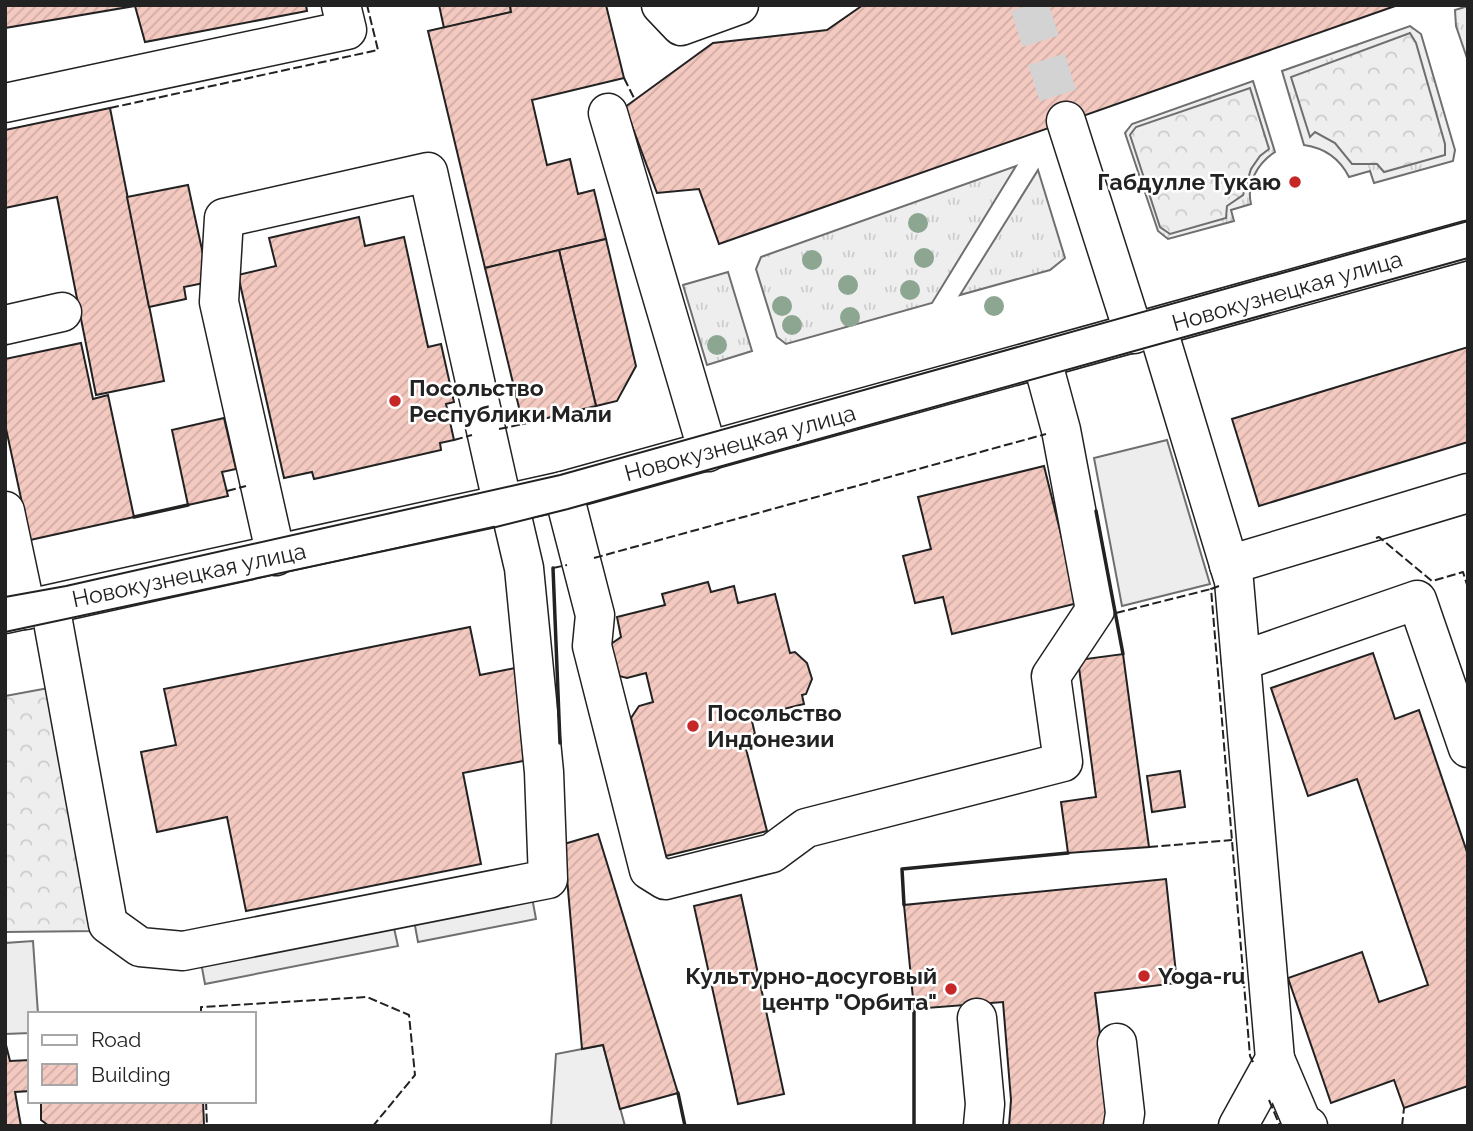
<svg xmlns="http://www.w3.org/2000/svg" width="1473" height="1131" viewBox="0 0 1473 1131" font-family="Raleway,sans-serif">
  <defs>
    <pattern id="grass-tufts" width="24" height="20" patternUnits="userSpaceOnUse" patternTransform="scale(1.75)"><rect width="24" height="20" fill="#eee"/><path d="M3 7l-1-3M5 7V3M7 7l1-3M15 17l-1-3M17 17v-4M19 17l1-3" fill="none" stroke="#ccc"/></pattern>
    <pattern id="forest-crowns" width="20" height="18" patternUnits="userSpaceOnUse" patternTransform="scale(1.75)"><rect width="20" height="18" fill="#eee"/><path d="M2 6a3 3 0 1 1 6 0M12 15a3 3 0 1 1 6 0" fill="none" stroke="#ccc"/></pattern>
    <pattern id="building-hatch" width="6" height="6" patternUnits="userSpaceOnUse" patternTransform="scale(1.75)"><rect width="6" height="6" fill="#f3c9c0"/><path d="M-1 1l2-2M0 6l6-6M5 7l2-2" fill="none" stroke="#d0aca5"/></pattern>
  </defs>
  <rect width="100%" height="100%" fill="#fff"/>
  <g fill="url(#grass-tufts)" stroke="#6f6f6f" stroke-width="2">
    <path d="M 1468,6 L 1468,61 L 1456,26 L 1455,10 Z"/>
    <path d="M 1410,26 L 1421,34 L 1455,150 L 1453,161 L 1374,183 L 1370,171 L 1349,177 C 1340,159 1325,148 1304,145 L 1282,71 Z"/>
    <path d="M 1253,81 L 1275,152 C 1258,163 1246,183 1251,204 L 1231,210 L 1234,221 L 1168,239 L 1158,231 L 1125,133 L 1132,124 Z"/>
    <path d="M 1016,166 L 932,303 L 786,344 L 777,337 L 756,269 L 761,257 Z"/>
    <path d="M 1038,170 L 1065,258 L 1050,270 L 960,295 Z"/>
    <path d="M 728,272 L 752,351 L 707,365 L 683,285 Z"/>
  </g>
  <g fill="url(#forest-crowns)" stroke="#6f6f6f" stroke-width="2">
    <path d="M 1410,33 L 1416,43 L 1445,144 L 1445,155 L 1384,172 L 1377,164 L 1352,164 L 1335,143 L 1315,132 L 1310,137 L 1291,77 Z"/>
    <path d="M 1250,88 L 1269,149 L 1260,156 L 1251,169 L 1243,195 L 1227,206 L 1226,218 L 1170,234 L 1160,227 L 1130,135 L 1136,127 Z"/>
    <path d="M 54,687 L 97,931 L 5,932 L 5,696 Z"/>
  </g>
  <path fill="#eee" stroke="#6f6f6f" stroke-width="2" d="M 603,1045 L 625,1126 L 551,1126 L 556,1054 Z"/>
  <g fill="#ededed" stroke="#6f6f6f" stroke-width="2">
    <path d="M 1167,440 L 1210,584 L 1122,606 L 1094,458 Z"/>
    <path d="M 531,892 L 536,919 L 418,942 L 413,915 Z"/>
    <path d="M 392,919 L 398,946 L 205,984 L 200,957 Z"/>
    <path d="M 33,941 L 38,1014 L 30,1014 L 30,1033 L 5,1034 L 5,943 Z"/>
  </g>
  <g fill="url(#building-hatch)" stroke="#222" stroke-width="2">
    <path d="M 5,5 L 306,5 L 307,11 L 145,42 L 135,6 L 5,28 Z"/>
    <path d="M 439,5 L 510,5 L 511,12 L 444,28 Z"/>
    <path d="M 510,5 L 606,5 L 624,78 L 532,100 L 547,165 L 570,159 L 578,194 L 594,190 L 606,239 L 485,268 L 428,31 L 511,12 Z"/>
    <path d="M 863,5 L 1398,5 L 719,244 L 699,189 L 657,193 L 625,107 L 713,43 L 827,30 Z"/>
    <path d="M 110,108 L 164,381 L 96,395 L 57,197 L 5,208 L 5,130 Z"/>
    <path d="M 188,185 L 209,282 L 184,287 L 186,299 L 149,307 L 127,197 Z"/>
    <path d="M 359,217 L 365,246 L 404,237 L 428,347 L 441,344 L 454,402 L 446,404 L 454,440 L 440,443 L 441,450 L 314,479 L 312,472 L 284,478 L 238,275 L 276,266 L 269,238 Z"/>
    <path d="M 606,239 L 636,366 L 617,401 L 596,406 L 559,250 Z"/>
    <path d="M 559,250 L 596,406 L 523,424 L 485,268 Z"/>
    <path d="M 81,343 L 93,399 L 108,395 L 134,517 L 30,540 L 5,424 L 5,359 Z"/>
    <path d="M 1468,347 L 1468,442 L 1259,506 L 1232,419 Z"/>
    <path d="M 224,418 L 236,469 L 222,472 L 228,496 L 188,505 L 172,430 Z"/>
    <path d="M 1044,466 L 1078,603 L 952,634 L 943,597 L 915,603 L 903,556 L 931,549 L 918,497 Z"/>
    <path d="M 708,582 L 711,592 L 734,586 L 738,603 L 775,594 L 790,653 L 795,652 L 807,663 L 812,679 L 806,694 L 802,695 L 804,704 L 751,717 L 755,734 L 743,737 L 767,831 L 666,856 L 631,718 L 639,706 L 653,702 L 646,673 L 627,678 L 615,675 L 611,644 L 621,637 L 617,617 L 665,605 L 662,594 Z"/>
    <path d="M 470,627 L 480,675 L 515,668 L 533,759 L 463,773 L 481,864 L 246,911 L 227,817 L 157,832 L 141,752 L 176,745 L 164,689 Z"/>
    <path d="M 1373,653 L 1395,719 L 1419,710 L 1468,855 L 1468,1086 L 1404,1108 L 1394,1080 L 1331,1103 L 1288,978 L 1362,952 L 1379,1002 L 1428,985 L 1357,779 L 1308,796 L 1271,688 Z"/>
    <path d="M 1123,654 L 1149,847 L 1068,853 L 1061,802 L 1096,797 L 1078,660 Z"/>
    <path d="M 1180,771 L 1185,807 L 1152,812 L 1147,776 Z"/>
    <path d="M 598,834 L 678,1093 L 620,1109 L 603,1045 L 582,1049 L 564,844 Z"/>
    <path d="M 1166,879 L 1177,983 L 1095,993 L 1111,1126 L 1009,1126 L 1011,1100 L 1003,1002 L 914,1009 L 904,905 Z"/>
    <path d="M 741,895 L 784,1094 L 738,1104 L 694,906 Z"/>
    <path d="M 5,1041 L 10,1061 L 30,1060 L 30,1091 L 15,1092 L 21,1126 L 5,1126 Z"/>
    <path d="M 41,1101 L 203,1101 L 204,1125 L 49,1126 L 41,1120 Z"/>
  </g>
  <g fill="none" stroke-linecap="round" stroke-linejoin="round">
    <path stroke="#d3d3d3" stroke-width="38" stroke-dasharray="38 19" stroke-linecap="butt" d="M 1029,5 L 1066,121"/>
    <defs>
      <g id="minor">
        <path d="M 661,5 L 681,26 L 739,5"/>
        <path d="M 5,103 L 347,30 L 341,5"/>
        <path d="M 608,113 L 708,452"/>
        <path d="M 1066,121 L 1134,334"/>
        <path d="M 5,325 L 62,312"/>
        <path d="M 1157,327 L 1234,581 L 1275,1059 L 1238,1126"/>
        <path d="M 563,491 L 595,615 L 592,646 L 649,870 L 665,880 L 772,853 L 806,828 L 1063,762 L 1051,676 L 1095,610 L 1061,430 L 1042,360"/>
        <path d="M 5,511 L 26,610"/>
        <path d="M 276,556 L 219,302 L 224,218 L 428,172 L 503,506"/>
        <path d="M 1229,565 L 1468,493"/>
        <path d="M 50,605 L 108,924 L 140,947 L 183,951 L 548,879 L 544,772 L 524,568 L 509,504"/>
        <path d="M 5,614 L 563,491 L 1468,240"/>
        <path d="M 1241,661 L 1417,600 L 1468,748"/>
        <path d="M 977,1018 L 985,1104 L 983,1126"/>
        <path d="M 1117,1043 L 1125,1113 L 1123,1126"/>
        <path d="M 1275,1059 L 1303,1125 L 1308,1126"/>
      </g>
    </defs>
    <use href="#minor" stroke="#222" stroke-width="41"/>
    <use href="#minor" stroke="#fff" stroke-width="38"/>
    <g stroke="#222" stroke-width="2">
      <path d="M 5,597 L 66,586 L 560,475 L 1468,221"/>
      <path d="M 5,632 L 492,528 L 568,509 L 1468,258"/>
    </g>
    <g stroke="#222" stroke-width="2" stroke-dasharray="9 3.5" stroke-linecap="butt">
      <path d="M 624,78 L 635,100"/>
      <path d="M 110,108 L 378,50 L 367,5"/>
      <path d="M 499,429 L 523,424"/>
      <path d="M 454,440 L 472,435"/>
      <path d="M 227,491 L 246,486"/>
      <path d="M 1376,538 L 1379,537 L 1432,581 L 1463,572 L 1468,588"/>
      <path d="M 594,558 L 1046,434"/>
      <path d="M 553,568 L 567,565"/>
      <path d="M 1219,586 L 1211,589 L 1250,1056 L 1254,1064"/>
      <path d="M 1116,613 L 1211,589"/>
      <path d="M 1149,847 L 1232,840"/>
      <path d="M 201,1014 L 201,1007 L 367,997 L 409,1015 L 415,1075 L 373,1126"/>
      <path d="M 1269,1100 L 1280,1126"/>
      <path d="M 206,1101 L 207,1126"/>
      <path d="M 1402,1126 L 1404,1108"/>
    </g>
    <g stroke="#222" stroke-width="3.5">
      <path d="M 1096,511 L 1123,654"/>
      <path d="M 134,517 L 188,505"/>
      <path d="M 553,568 L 560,743"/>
      <path d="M 904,905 L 902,869 L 1068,853"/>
      <path d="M 914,1009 L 914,1126"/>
      <path d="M 678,1093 L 685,1126"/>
    </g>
  </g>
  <g fill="#8da692">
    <circle cx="918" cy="223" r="10"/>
    <circle cx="924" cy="258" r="10"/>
    <circle cx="812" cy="260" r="10"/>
    <circle cx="848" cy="285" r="10"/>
    <circle cx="910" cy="290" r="10"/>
    <circle cx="782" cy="306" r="10"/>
    <circle cx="994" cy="306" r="10"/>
    <circle cx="850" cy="317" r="10"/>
    <circle cx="792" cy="325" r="10"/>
    <circle cx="717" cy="345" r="10"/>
  </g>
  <g fill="#c62828" stroke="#fff" stroke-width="2.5">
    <circle cx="1295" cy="182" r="7"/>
    <circle cx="395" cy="401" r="7"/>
    <circle cx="693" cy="726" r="7"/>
    <circle cx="1144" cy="976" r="7"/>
    <circle cx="951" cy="989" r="7"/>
  </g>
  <g text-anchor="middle" stroke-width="5" stroke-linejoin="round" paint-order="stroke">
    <g font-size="23" font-weight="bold" fill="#222" stroke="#fff" text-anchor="start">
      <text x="1281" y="190" text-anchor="end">Габдулле Тукаю</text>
      <text x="409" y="396">Посольство<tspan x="409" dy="26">Республики Мали</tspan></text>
      <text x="707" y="721">Посольство<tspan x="707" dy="26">Индонезии</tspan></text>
      <text x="937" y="984" text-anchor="end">Культурно-досуговый<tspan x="937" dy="26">центр "Орбита"</tspan></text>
      <text x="1158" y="984">Yoga-ru</text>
    </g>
    <g font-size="23" fill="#222" stroke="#fff">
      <text transform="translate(1287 291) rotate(-16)" y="8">Новокузнецкая улица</text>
      <text transform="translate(740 443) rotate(-15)" y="8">Новокузнецкая улица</text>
      <text transform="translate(189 575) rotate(-12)" y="8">Новокузнецкая улица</text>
    </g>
  </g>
  <rect width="1473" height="1131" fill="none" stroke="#222222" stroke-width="14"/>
  <rect x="28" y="1012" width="228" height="91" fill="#ffffff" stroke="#a7a7a7" stroke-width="2"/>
  <rect x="42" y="1035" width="35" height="10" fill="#ffffff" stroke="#a7a7a7" stroke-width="2"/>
  <text x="91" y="1047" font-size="21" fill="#222222">Road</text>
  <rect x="42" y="1064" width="35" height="21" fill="url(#building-hatch)" stroke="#a7a7a7" stroke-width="2"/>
  <text x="91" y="1082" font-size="21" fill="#222222">Building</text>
</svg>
